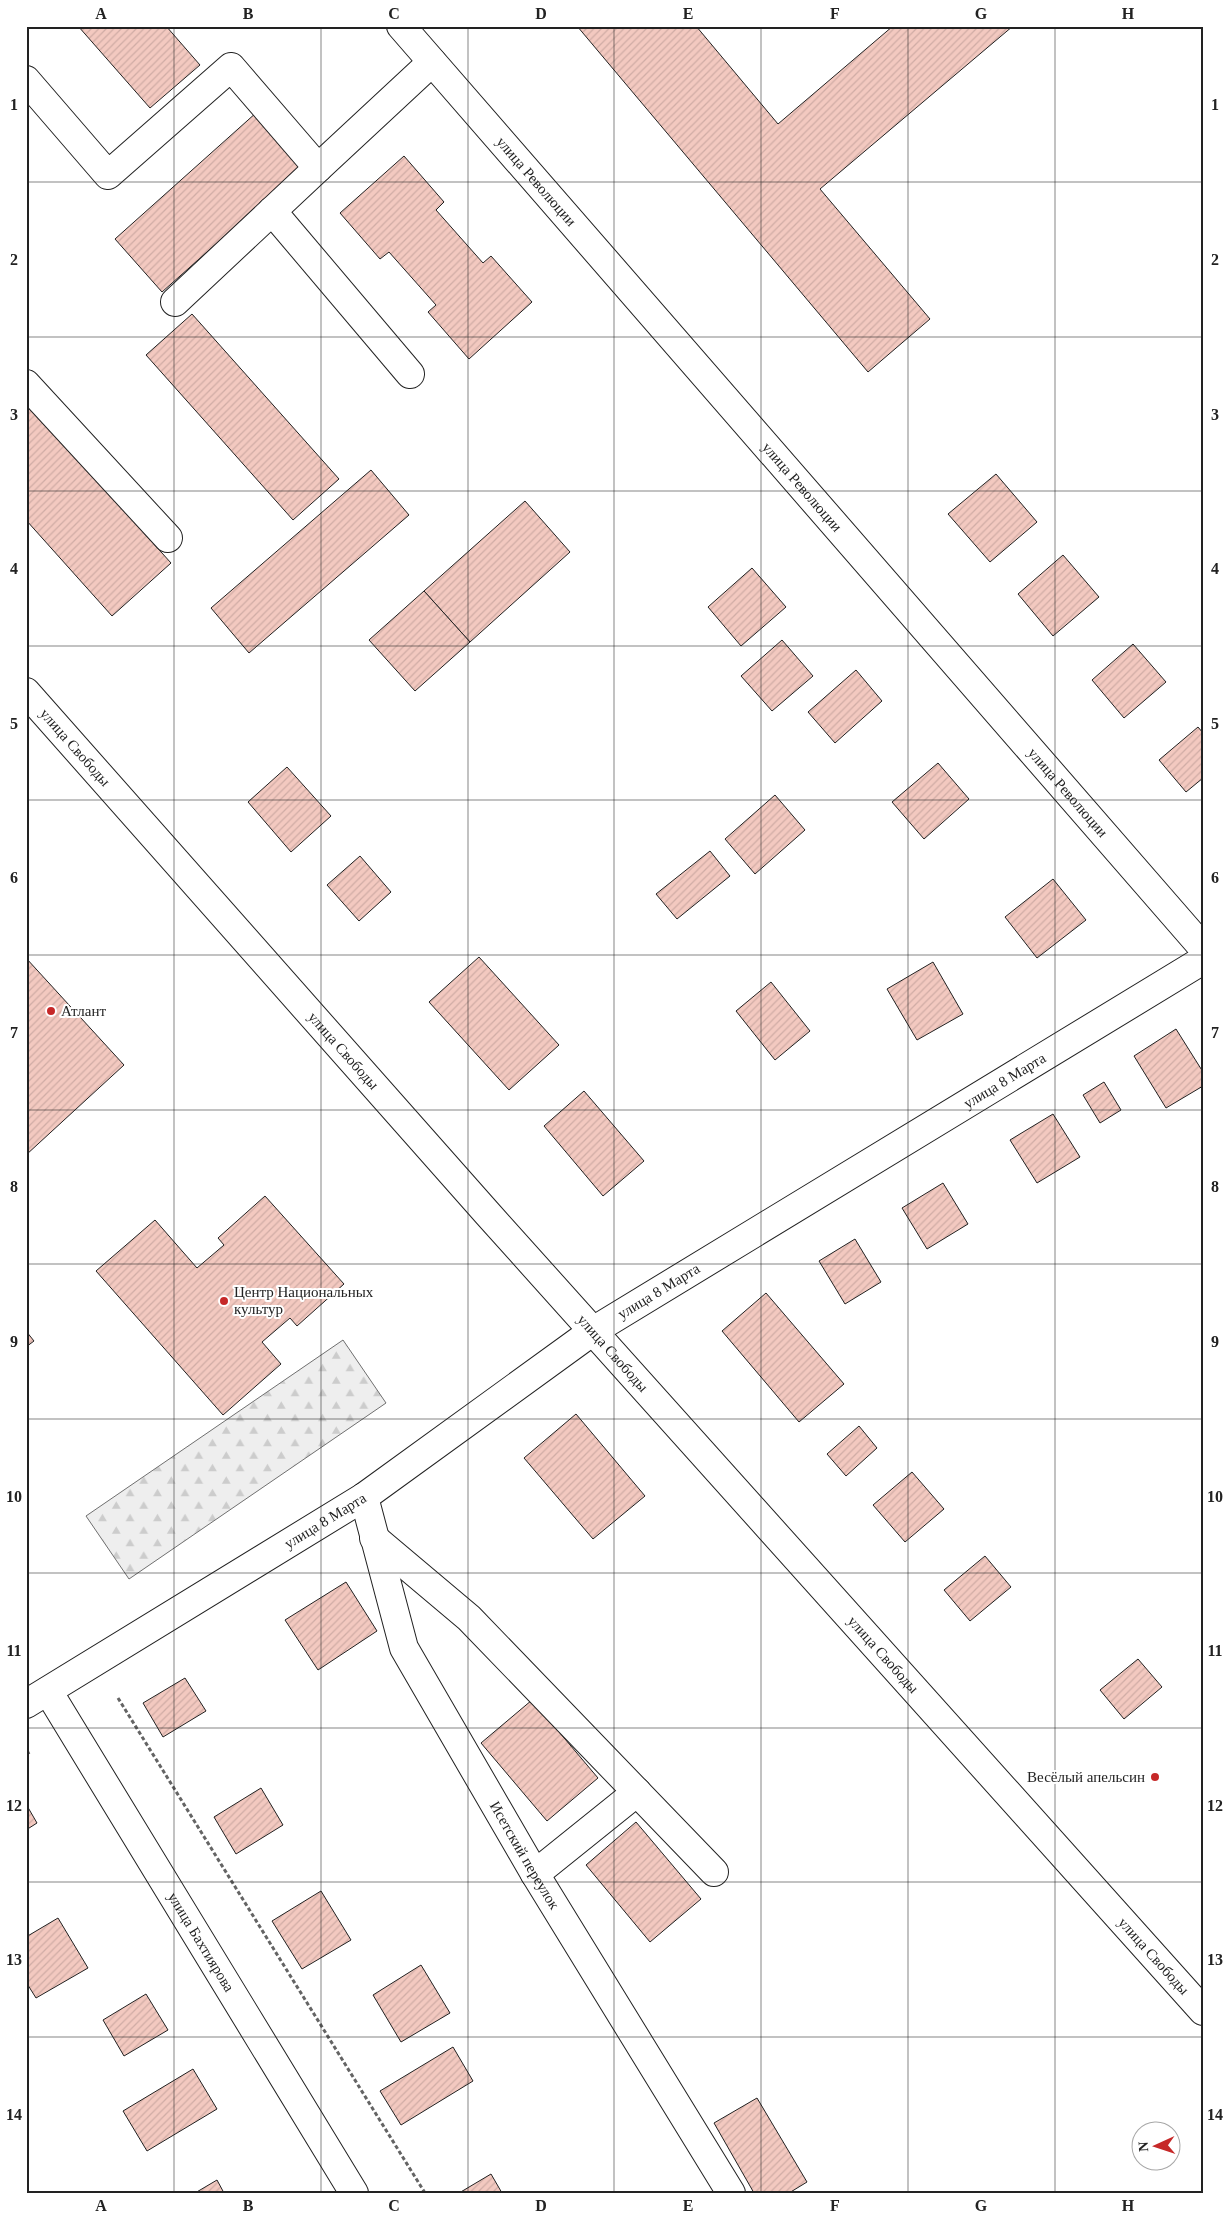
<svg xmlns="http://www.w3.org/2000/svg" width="1229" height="2219" viewBox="0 0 1229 2219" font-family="'Times New Roman',serif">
  <defs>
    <pattern id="forest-firs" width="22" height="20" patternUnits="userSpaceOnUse" patternTransform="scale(1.25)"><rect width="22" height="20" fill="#eee"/><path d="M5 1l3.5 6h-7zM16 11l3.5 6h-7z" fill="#ccc"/></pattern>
    <pattern id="building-hatch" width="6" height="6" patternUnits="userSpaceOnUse" patternTransform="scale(1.25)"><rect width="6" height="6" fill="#f3c9c0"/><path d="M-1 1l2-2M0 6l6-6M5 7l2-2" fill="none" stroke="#d0aca5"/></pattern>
  </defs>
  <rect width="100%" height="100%" fill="#fff"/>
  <path fill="url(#forest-firs)" stroke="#6f6f6f" d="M 343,1340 L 386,1403 L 129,1579 L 86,1516 Z"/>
  <g fill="url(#building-hatch)" stroke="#222">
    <path d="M 78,26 L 166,26 L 200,65 L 150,108 Z"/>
    <path d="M 577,26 L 696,26 L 778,124 L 893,26 L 1013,26 L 820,189 L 930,319 L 868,372 Z"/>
    <path d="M 257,112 L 305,165 L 162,292 L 115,239 Z"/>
    <path d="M 404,156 L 444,202 L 436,210 L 483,263 L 491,256 L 532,302 L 469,359 L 428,312 L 436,305 L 389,252 L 380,259 L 340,213 Z"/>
    <path d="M 192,314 L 339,479 L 293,520 L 146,355 Z"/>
    <path d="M 26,402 L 171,563 L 112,616 L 26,520 Z"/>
    <path d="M 371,470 L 409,515 L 249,653 L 211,608 Z"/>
    <path d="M 996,474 L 1037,522 L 990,562 L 948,514 Z"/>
    <path d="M 525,501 L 570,552 L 470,642 L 424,591 Z"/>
    <path d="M 1063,555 L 1099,597 L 1053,636 L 1018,594 Z"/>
    <path d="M 752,568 L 786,607 L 741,646 L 708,607 Z"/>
    <path d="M 424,591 L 470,642 L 415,691 L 369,640 Z"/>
    <path d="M 782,640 L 813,676 L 772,711 L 741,676 Z"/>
    <path d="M 1133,644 L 1166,682 L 1124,718 L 1092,680 Z"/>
    <path d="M 856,670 L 882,701 L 835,743 L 808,712 Z"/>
    <path d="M 1198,727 L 1203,733 L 1203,778 L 1186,792 L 1159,760 Z"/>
    <path d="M 938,763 L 969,799 L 924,839 L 892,802 Z"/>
    <path d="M 287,767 L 331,816 L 291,852 L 248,802 Z"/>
    <path d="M 775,795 L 805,830 L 755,874 L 725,839 Z"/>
    <path d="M 710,851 L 730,876 L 677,919 L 656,894 Z"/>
    <path d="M 360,856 L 391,892 L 359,921 L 327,885 Z"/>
    <path d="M 1053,879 L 1086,920 L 1037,958 L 1005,917 Z"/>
    <path d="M 479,957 L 559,1045 L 509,1090 L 429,1002 Z"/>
    <path d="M 26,958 L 124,1065 L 26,1155 Z"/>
    <path d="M 933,962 L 963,1014 L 917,1040 L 887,989 Z"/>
    <path d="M 771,982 L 810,1031 L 775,1060 L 736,1011 Z"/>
    <path d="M 1176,1029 L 1203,1072 L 1203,1086 L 1166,1108 L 1134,1056 Z"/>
    <path d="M 1104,1082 L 1121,1110 L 1100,1123 L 1083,1095 Z"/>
    <path d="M 584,1091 L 644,1161 L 603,1196 L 544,1126 Z"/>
    <path d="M 1053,1114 L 1080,1157 L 1037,1183 L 1010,1140 Z"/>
    <path d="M 943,1183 L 968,1224 L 927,1249 L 902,1208 Z"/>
    <path d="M 265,1196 L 344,1284 L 297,1326 L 290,1318 L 262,1342 L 281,1364 L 223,1415 L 96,1271 L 155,1220 L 197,1268 L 224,1245 L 218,1238 Z"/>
    <path d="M 855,1239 L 881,1282 L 845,1304 L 819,1261 Z"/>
    <path d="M 766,1293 L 844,1384 L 799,1422 L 722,1331 Z"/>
    <path d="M 26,1331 L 34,1341 L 26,1347 Z"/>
    <path d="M 576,1414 L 645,1496 L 593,1539 L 524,1458 Z"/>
    <path d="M 859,1426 L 877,1448 L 846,1476 L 827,1454 Z"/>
    <path d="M 912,1472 L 944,1509 L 905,1542 L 873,1505 Z"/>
    <path d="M 985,1556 L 1011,1587 L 970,1621 L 944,1590 Z"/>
    <path d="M 346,1582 L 377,1631 L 318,1670 L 285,1620 Z"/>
    <path d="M 1138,1659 L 1162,1687 L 1124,1719 L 1100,1690 Z"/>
    <path d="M 185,1678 L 206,1711 L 163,1737 L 143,1703 Z"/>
    <path d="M 532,1700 L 598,1778 L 547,1821 L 481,1743 Z"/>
    <path d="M 261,1788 L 283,1825 L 236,1854 L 214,1817 Z"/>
    <path d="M 26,1804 L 37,1823 L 26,1830 Z"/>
    <path d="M 636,1822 L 701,1899 L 650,1942 L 586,1865 Z"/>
    <path d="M 321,1891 L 351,1940 L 302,1969 L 272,1921 Z"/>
    <path d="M 58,1918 L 88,1968 L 36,1998 L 26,1982 L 26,1937 Z"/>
    <path d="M 421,1965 L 450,2013 L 401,2042 L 373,1995 Z"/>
    <path d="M 146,1994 L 168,2030 L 124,2056 L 103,2020 Z"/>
    <path d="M 453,2047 L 473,2081 L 401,2125 L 380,2091 Z"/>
    <path d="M 193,2069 L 217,2109 L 147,2151 L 123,2111 Z"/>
    <path d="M 757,2098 L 807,2182 L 789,2193 L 754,2193 L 714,2123 Z"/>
    <path d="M 491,2174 L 502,2193 L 459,2193 Z"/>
    <path d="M 217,2180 L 224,2193 L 195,2193 Z"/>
  </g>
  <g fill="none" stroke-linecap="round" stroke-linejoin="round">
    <defs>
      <g id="minor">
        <path d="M 26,80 L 108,175 L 231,67 L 318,168 L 432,62"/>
        <path d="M 272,211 L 410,374"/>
        <path d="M 175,302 L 318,168"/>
        <path d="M 26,384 L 168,538"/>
        <path id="s1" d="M 26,692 L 487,1213 L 1203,2011"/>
        <path id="s2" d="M 364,1497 L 404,1648 L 535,1874 L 731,2193"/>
        <path d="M 374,1538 L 469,1618 L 714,1872"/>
        <path id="s3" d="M 48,1691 L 354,2193"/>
        <path id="s4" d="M 26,1704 L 364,1497 L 593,1331 L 1203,960"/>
        <path d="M 535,1874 L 637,1792"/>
      </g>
      <g id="major">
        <path id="s5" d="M 401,26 L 1203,948"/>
      </g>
    </defs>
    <use href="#minor" stroke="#222" stroke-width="30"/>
    <use href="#major" stroke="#222" stroke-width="30"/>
    <g stroke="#646464" stroke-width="3" stroke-dasharray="4 2.5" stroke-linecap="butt">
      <path d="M 118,1698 L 425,2193"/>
      <path d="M 26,1754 L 30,1752"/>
    </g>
    <use href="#minor" stroke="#fff" stroke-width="28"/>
    <use href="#major" stroke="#fff" stroke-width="28"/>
  </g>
  <path fill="none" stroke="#222" stroke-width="1" stroke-opacity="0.55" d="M 174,26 L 174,2193M 321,26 L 321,2193M 468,26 L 468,2193M 614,26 L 614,2193M 761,26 L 761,2193M 908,26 L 908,2193M 1055,26 L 1055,2193M 26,182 L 1203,182M 26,337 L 1203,337M 26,491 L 1203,491M 26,646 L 1203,646M 26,800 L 1203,800M 26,955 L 1203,955M 26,1110 L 1203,1110M 26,1264 L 1203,1264M 26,1419 L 1203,1419M 26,1573 L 1203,1573M 26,1728 L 1203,1728M 26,1882 L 1203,1882M 26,2037 L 1203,2037"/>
  <g fill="#c62828" stroke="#fff" stroke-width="2">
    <circle cx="51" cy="1011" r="5"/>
    <circle cx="224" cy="1301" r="5"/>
    <circle cx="1155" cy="1777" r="5"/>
  </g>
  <g text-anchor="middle" stroke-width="4" stroke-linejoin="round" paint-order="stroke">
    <g font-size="15" fill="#222" stroke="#fff">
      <text dy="5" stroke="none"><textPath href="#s5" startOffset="206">улица Революции</textPath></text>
      <text dy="5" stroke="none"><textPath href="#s5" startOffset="611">улица Революции</textPath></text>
      <text dy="5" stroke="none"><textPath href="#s1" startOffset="74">улица Свободы</textPath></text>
      <text dy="5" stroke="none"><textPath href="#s5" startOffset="1016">улица Революции</textPath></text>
      <text dy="5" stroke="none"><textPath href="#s1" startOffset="479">улица Свободы</textPath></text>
      <text dy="5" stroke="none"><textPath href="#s4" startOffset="1161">улица 8 Марта</textPath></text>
      <text dy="5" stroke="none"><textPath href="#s4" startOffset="756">улица 8 Марта</textPath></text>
      <text dy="5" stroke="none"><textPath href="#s1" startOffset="884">улица Свободы</textPath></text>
      <text dy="5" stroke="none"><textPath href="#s4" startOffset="351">улица 8 Марта</textPath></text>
      <text dy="5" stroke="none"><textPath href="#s1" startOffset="1289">улица Свободы</textPath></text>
      <text dy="5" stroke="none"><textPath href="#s2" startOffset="396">Исетский переулок</textPath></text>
      <text dy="5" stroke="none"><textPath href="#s3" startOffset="294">улица Бахтиярова</textPath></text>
      <text dy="5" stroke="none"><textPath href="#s1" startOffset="1694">улица Свободы</textPath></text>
    </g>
    <g font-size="15" fill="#222" stroke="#fff" text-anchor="start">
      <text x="61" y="1016">Атлант</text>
      <text x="234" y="1297">Центр Национальных<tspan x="234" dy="17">культур</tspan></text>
      <text x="1145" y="1782" text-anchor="end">Весёлый апельсин</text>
    </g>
  </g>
  <rect width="1229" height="2219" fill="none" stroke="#ffffff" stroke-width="55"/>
  <g transform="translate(1156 2146) rotate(267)"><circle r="24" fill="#ffffff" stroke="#a7a7a7"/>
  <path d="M0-4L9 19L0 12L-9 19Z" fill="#c62828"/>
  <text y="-8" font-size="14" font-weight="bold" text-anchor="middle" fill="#222222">N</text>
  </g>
  <rect x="28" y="28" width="1174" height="2164" fill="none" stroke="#222" stroke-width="2"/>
  <g font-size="16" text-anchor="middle" font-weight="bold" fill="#222">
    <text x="101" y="19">A</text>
    <text x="248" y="19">B</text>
    <text x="394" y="19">C</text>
    <text x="541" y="19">D</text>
    <text x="688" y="19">E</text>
    <text x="835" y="19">F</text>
    <text x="981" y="19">G</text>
    <text x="1128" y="19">H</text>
    <text x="14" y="110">1</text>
    <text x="1215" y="110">1</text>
    <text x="14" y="265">2</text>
    <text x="1215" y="265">2</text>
    <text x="14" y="420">3</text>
    <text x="1215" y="420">3</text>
    <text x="14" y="574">4</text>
    <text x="1215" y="574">4</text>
    <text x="14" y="729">5</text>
    <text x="1215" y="729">5</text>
    <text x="14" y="883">6</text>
    <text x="1215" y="883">6</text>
    <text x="14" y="1038">7</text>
    <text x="1215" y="1038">7</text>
    <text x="14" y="1192">8</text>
    <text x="1215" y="1192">8</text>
    <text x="14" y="1347">9</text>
    <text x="1215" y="1347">9</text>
    <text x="14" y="1502">10</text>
    <text x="1215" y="1502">10</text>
    <text x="14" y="1656">11</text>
    <text x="1215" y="1656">11</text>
    <text x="14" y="1811">12</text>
    <text x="1215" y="1811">12</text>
    <text x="14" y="1965">13</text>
    <text x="1215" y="1965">13</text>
    <text x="14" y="2120">14</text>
    <text x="1215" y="2120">14</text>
    <text x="101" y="2211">A</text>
    <text x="248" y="2211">B</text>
    <text x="394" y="2211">C</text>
    <text x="541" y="2211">D</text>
    <text x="688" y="2211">E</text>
    <text x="835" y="2211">F</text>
    <text x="981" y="2211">G</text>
    <text x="1128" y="2211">H</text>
  </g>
</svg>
